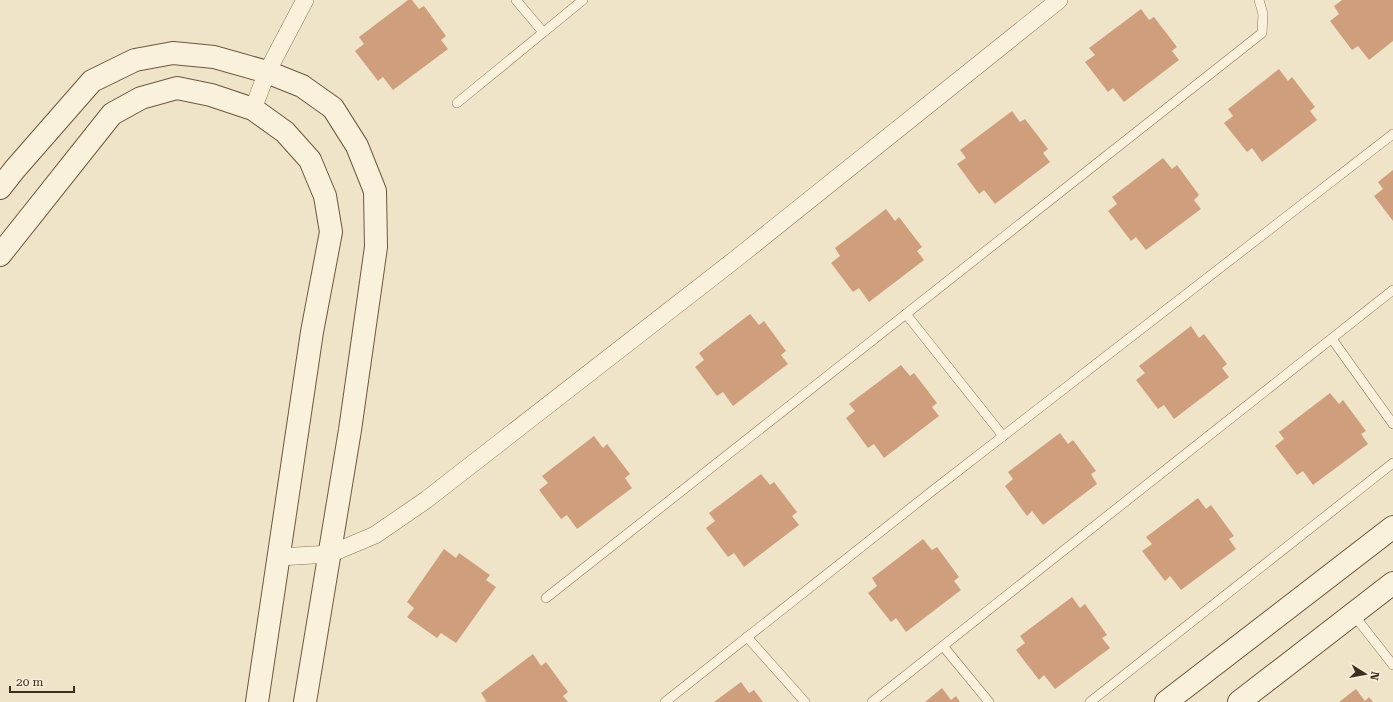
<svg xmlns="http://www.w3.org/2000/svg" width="1393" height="702" viewBox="0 0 1393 702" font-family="'Roboto Serif',serif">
  <rect width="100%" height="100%" fill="#f0e4c8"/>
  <g fill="#cf9f7d">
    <path d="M 408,0 L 412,0 L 419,9 L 424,6 L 446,36 L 441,40 L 448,49 L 393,90 L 383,77 L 378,81 L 355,51 L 364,44 L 359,37 Z"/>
    <path d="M 1342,0 L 1393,0 L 1393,41 L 1369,60 L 1358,46 L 1352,50 L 1330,21 L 1339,14 L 1334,6 Z"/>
    <path d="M 1141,9 L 1149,20 L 1154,17 L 1177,47 L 1172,51 L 1179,60 L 1124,102 L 1113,88 L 1108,92 L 1085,62 L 1095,55 L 1089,48 Z"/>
    <path d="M 1279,69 L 1288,81 L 1292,77 L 1315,107 L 1310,111 L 1317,120 L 1262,162 L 1252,148 L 1247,152 L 1224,123 L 1233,116 L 1228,109 Z"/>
    <path d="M 1012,111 L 1020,122 L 1025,119 L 1048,149 L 1043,153 L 1050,162 L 995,204 L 984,190 L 979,194 L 957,164 L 966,158 L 960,150 Z"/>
    <path d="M 1163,158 L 1172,169 L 1177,165 L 1199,195 L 1194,200 L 1201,209 L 1146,250 L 1136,237 L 1131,241 L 1108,211 L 1117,204 L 1112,197 Z"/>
    <path d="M 1393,170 L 1393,221 L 1374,196 L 1383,189 L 1378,182 Z"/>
    <path d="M 886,209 L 895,221 L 899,217 L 922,247 L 917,251 L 924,260 L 869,302 L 859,288 L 853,292 L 831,263 L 840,256 L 835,248 Z"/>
    <path d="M 750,314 L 759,325 L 764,321 L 786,351 L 781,355 L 788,364 L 733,406 L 723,392 L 717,396 L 695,367 L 704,360 L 699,353 Z"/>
    <path d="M 1191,326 L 1199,338 L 1204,334 L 1227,364 L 1222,368 L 1229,377 L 1174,419 L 1164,405 L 1158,409 L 1136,380 L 1145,373 L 1139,366 Z"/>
    <path d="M 901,365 L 910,376 L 914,373 L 937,403 L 932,407 L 939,416 L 884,458 L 874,444 L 868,448 L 846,418 L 855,411 L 849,404 Z"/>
    <path d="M 1330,393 L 1339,404 L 1343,400 L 1366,431 L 1361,434 L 1368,444 L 1313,485 L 1303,471 L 1297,475 L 1275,446 L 1284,439 L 1279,432 Z"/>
    <path d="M 1060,433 L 1068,444 L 1073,440 L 1096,471 L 1091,474 L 1097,484 L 1043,525 L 1032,511 L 1027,516 L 1005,486 L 1013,479 L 1008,472 Z"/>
    <path d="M 594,436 L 603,448 L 607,444 L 630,474 L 625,478 L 632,488 L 577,529 L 567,515 L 561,519 L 539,490 L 548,483 L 542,476 Z"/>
    <path d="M 761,474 L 770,485 L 774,482 L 797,512 L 792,516 L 799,525 L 744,567 L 734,553 L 728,557 L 706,528 L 715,521 L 709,513 Z"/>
    <path d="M 1198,498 L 1206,509 L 1211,505 L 1234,536 L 1229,539 L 1236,549 L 1181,590 L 1170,576 L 1165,581 L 1142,551 L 1152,544 L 1146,537 Z"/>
    <path d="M 923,539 L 932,550 L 937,547 L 959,577 L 954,581 L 961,590 L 906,632 L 896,618 L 891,622 L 868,593 L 877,586 L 872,578 Z"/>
    <path d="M 444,549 L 456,558 L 459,553 L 490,575 L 486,580 L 496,587 L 456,643 L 441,633 L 437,638 L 407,617 L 414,608 L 407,602 Z"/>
    <path d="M 1072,597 L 1080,608 L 1085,604 L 1107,635 L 1102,638 L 1110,648 L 1055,689 L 1044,675 L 1039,680 L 1016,650 L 1025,643 L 1020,636 Z"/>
    <path d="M 533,654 L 541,666 L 546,662 L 568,692 L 563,696 L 568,702 L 485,702 L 486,701 L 481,693 Z"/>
    <path d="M 741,682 L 749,693 L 754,690 L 763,702 L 714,702 Z"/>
    <path d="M 942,688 L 951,700 L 956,696 L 960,702 L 925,702 Z"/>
    <path d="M 1356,689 L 1365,701 L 1369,697 L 1373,702 L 1339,702 Z"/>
  </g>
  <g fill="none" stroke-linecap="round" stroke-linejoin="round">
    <defs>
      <g id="lane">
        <path d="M 516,0 L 543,32"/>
        <path d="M 457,103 L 583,0"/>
        <path d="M 906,314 L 1003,436"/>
        <path d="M 1332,339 L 1393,424"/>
        <path d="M 546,598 L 1262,33 L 1263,14 L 1259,0"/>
        <path d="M 1353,614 L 1393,665"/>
        <path d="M 747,637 L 805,702"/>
        <path d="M 943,646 L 989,702"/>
        <path d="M 665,702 L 936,488 L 1393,134"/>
        <path d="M 872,702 L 1393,290"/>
        <path d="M 1090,702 L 1393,463"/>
      </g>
      <g id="street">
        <path d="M 253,109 L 267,72 L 305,0"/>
        <path d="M 279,557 L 330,554 L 375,535 L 426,500 L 737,258 L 1059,0"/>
      </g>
      <g id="secondary">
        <path d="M 0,188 L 15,169 L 92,81 L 135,60 L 173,53 L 214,57 L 267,72 L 302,86 L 333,108 L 357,146 L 375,191 L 376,247 L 350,430 L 305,702"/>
        <path d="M 0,255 L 112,114 L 141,98 L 177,88 L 211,95 L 253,109 L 285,132 L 310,160 L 325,196 L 331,232 L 312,332 L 257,702"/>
        <path d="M 1166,702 L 1393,527"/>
        <path d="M 1239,702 L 1393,583"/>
      </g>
    </defs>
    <use href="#lane" stroke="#8d765c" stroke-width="10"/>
    <use href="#street" stroke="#8d765c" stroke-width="18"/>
    <use href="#secondary" stroke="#6f573f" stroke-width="24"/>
    <use href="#lane" stroke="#faf1dc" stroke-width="9"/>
    <use href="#street" stroke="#faf1dc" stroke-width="17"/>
    <use href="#secondary" stroke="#faf1dc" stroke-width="22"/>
  </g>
  <g transform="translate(1365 674) rotate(101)" stroke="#f7eed8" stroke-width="3" paint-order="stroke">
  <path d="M0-3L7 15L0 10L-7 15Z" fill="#3d2e20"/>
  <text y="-6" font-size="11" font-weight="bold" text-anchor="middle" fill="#3d2e20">N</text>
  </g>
  <path d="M10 686v6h64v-6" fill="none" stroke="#3d2e20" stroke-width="2"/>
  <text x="16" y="686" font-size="12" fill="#3d2e20" stroke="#f7eed8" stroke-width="3" paint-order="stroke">20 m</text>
</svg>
